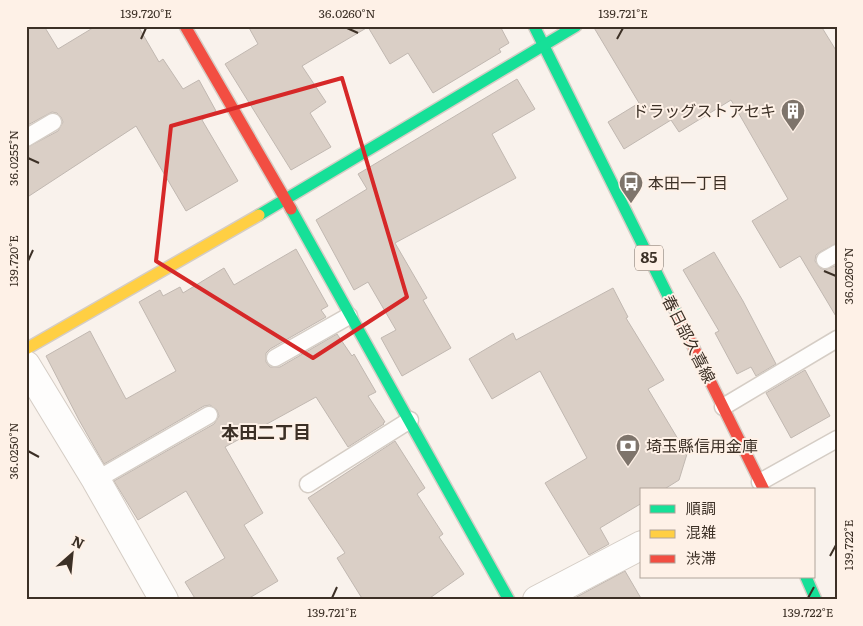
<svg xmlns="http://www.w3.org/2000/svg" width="863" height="626" viewBox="0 0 863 626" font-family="Literata,'Noto Sans JP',serif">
  <rect width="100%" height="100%" fill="#f9f2ec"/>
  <g fill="#dacfc6" stroke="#c1b8b1">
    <path d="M 26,26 L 44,26 L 58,49 L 96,26 L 138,26 L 159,62 L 163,59 L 183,89 L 199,80 L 216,111 L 202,120 L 238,181 L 186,211 L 136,126 L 26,198 L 26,148 L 58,131 L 63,122 L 61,117 L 57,113 L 52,112 L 26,126 Z"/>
    <path d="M 248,26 L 500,26 L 509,43 L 499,49 L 501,52 L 433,93 L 408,53 L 390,64 L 368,27 L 302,66 L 326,102 L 310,113 L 331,147 L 291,170 L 225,64 L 258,44 Z"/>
    <path d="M 593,26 L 821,26 L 837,52 L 837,243 L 820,252 L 816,255 L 815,261 L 820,268 L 825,270 L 837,265 L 837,318 L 800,256 L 780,268 L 752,221 L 788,199 L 731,100 L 679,132 L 671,120 L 624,149 L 608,122 L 639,103 Z"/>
    <path d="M 517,79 L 535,109 L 492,134 L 516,178 L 395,243 L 427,298 L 423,300 L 451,348 L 402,376 L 381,338 L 396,330 L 368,282 L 354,290 L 316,220 L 367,189 L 358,174 Z"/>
    <path d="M 296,249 L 328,306 L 321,310 L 326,317 L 270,349 L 266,353 L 266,362 L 270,367 L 280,367 L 337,334 L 352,356 L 354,354 L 376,392 L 368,396 L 385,422 L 383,423 L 384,424 L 348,447 L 316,397 L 225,447 L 263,513 L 244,525 L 278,581 L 246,600 L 196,600 L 185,582 L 225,558 L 186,491 L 138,520 L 114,481 L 214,424 L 219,416 L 217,410 L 210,405 L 204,406 L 104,464 L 79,420 L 46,356 L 90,331 L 126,399 L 176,371 L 139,302 L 160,290 L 163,296 L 180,287 L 183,293 L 224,268 L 234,285 Z"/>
    <path d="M 714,252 L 743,301 L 776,364 L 756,376 L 751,367 L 737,374 L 715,333 L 719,331 L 683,270 Z"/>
    <path d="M 613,288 L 628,317 L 626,318 L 664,380 L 648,389 L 687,454 L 679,480 L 663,490 L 642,490 L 642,503 L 600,528 L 609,544 L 589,555 L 545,483 L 587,458 L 540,371 L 492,399 L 469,359 L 513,333 L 516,340 Z"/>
    <path d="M 805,370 L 830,416 L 791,438 L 766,393 Z"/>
    <path d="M 395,441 L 425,488 L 417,494 L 443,534 L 439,537 L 464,574 L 427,600 L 363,600 L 337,558 L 345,553 L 308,498 Z"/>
    <path d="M 625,571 L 642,600 L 571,600 Z"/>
  </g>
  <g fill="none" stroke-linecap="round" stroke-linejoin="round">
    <defs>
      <g id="lane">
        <path d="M 26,138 L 53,122"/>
        <path d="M 825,260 L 837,253"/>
        <path d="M 275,358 L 349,316"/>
        <path d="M 723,407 L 837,339"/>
        <path d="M 96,480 L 209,415"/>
        <path d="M 760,482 L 837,439"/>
        <path d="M 308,484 L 410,420"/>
      </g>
      <g id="street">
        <path d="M 26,365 L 96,480 L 164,600"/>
        <path d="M 537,600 L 642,545"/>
      </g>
      <g id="fast">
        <path d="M 534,26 L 680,320"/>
        <path d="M 291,209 L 509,600"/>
        <path d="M 259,215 L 576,26"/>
        <path d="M 806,577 L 816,600"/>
      </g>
      <path id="slow" d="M 26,349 L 259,215"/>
      <g id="jam">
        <path d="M 185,26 L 291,209"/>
        <path d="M 680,320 L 764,490"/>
      </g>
    </defs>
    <use href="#lane" stroke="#d5cdc5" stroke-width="19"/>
    <use href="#street" stroke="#d5cdc5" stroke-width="30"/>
    <use href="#fast" stroke="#d5cdc5" stroke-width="14"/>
    <use href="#slow" stroke="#d5cdc5" stroke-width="14"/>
    <use href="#jam" stroke="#d5cdc5" stroke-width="14"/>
    <use href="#lane" stroke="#fefdfc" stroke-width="16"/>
    <use href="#street" stroke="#fefdfc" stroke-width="28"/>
    <use href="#fast" stroke="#16e098" stroke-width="11"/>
    <use href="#slow" stroke="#ffcf43" stroke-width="11"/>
    <use href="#jam" stroke="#f24e42" stroke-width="11"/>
  </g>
  <path fill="none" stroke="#d62828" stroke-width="4" stroke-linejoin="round" d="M 342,78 L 407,297 L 313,358 L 156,261 L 171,126 Z"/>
  <path fill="none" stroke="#3c3026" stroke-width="2" d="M 347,28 L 358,33M 141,39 L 146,28M 617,39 L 623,28M 28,158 L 39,163M 28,261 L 33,250M 824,271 L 836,276M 28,451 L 39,457M 830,556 L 836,545M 332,598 L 337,587M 808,598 L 814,587"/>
  <defs>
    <symbol id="building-pin" viewBox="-11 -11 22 30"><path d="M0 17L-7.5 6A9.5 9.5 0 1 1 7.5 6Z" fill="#7e746b" stroke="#fef1e7"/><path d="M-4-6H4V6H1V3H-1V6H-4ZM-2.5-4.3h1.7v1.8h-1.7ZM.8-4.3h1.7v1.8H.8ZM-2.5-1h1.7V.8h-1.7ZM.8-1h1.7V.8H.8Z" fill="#fff"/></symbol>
    <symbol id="bus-pin" viewBox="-11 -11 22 30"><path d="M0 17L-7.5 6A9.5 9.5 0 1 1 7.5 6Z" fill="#7e746b" stroke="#fef1e7"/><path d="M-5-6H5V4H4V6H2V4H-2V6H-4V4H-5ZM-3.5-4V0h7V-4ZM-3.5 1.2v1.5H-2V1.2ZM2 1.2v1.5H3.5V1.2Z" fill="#fff"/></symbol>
    <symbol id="bank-pin" viewBox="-11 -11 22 30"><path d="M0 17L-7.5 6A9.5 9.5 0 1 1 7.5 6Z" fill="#7e746b" stroke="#fef1e7"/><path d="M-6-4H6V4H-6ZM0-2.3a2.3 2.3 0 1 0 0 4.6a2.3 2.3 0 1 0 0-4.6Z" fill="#fff"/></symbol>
  </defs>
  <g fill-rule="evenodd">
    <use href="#building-pin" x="779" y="97" width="28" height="38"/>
    <use href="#bus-pin" x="617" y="169" width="28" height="38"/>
    <use href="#bank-pin" x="614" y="432" width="28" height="38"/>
  </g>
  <g text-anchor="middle" stroke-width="4" stroke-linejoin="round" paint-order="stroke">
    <rect fill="#fef1e7" stroke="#766a60" stroke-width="1" x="635" y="245.5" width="28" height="25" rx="4"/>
    <g font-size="15" font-weight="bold" fill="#3c3026">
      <text x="649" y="263">85</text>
    </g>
    <g font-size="16" fill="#3c3026" stroke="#fef1e7" text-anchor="start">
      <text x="776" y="117" text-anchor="end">ドラッグストアセキ</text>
      <text x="648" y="189">本田一丁目</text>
      <text x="646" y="452">埼玉縣信用金庫</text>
    </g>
    <g font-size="16" fill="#3c3026" stroke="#fef1e7">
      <text transform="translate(689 339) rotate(63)" y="6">春日部久喜線</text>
    </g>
    <g font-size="18" font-weight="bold" fill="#3c3026" stroke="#fef1e7">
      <text x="266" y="439">本田二丁目</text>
    </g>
  </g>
  <rect width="863" height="626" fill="none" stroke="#fef1e7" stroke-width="55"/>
  <rect x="640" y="488" width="175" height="90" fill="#fef1e7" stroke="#b0a49a"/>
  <rect x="650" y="505" width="25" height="8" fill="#16e098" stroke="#b0a49a"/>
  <text x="686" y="514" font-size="15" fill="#3c3026">順調</text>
  <rect x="650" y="530" width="25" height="8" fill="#ffcf43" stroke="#b0a49a"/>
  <text x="686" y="538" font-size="15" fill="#3c3026">混雑</text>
  <rect x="650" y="555" width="25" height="8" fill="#f24e42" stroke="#b0a49a"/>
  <text x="686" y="564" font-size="15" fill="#3c3026">渋滞</text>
  <g transform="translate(72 554) rotate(27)" stroke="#fef1e7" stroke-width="4" paint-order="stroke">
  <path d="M0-4L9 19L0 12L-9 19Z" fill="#3c3026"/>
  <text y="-8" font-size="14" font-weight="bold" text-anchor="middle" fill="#3c3026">N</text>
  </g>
  <rect x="28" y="28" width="808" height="570" fill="none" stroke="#3c3026" stroke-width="2"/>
  <g font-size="12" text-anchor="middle" fill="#3c3026">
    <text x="146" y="18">139.720°E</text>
    <text x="347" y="18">36.0260°N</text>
    <text x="623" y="18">139.721°E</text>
    <text transform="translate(14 158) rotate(-90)" y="4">36.0255°N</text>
    <text transform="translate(14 261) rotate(-90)" y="4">139.720°E</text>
    <text transform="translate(849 276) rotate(-90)" y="4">36.0260°N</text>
    <text transform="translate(14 451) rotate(-90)" y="4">36.0250°N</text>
    <text transform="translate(849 545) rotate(-90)" y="4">139.722°E</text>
    <text x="332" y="617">139.721°E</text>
    <text x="808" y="617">139.722°E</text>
  </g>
</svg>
